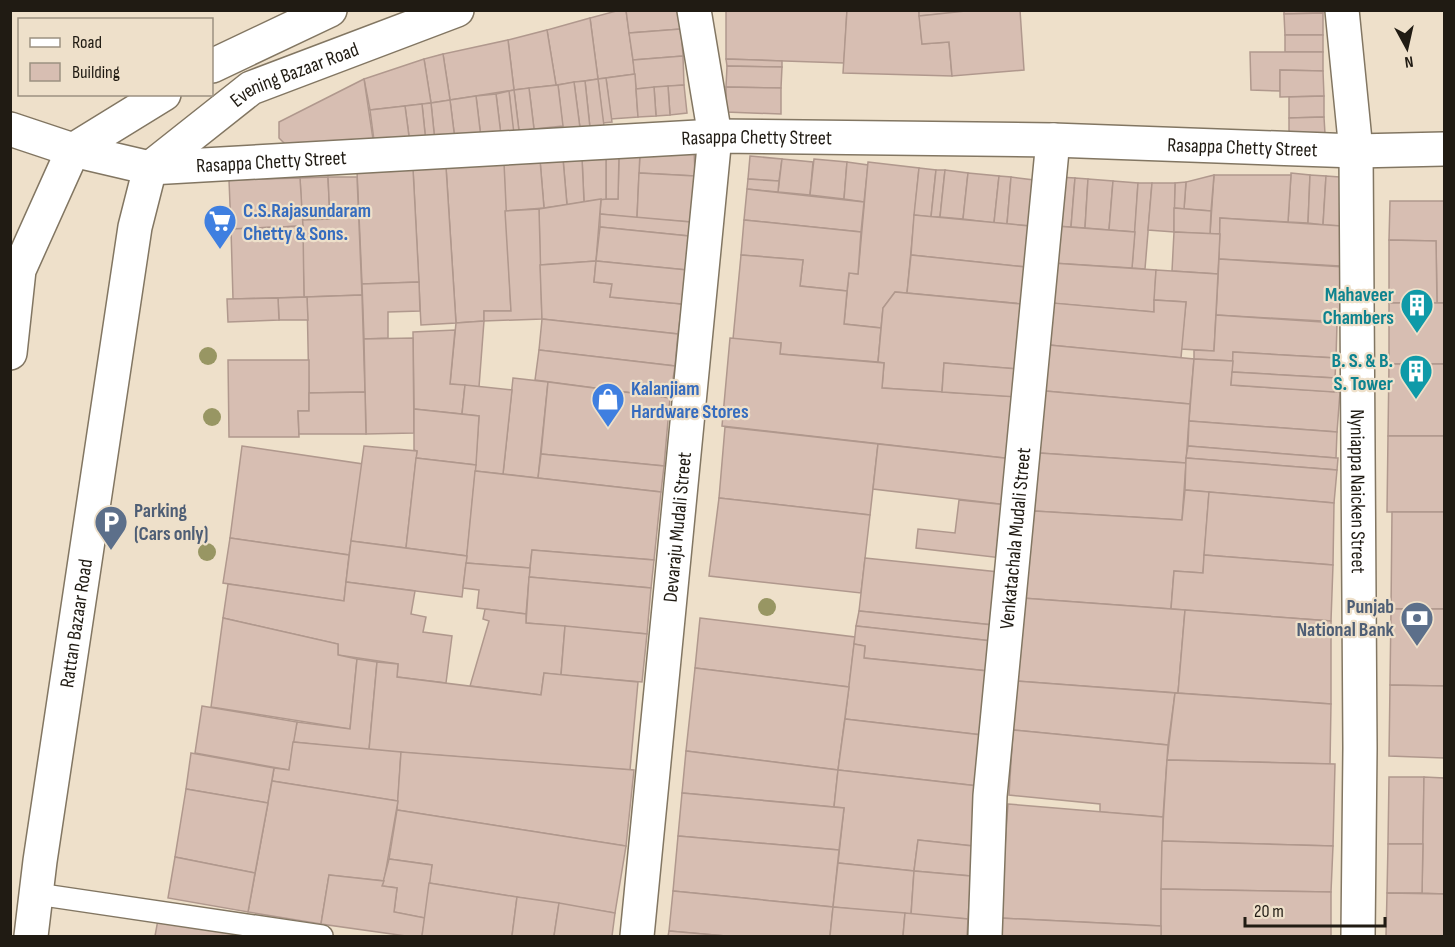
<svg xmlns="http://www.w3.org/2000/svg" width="1455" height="947" viewBox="0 0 1455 947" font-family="'Sofia Sans Condensed',sans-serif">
  <rect width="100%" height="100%" fill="#eee0ca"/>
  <g fill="#d7beb2" stroke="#b0988d" stroke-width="1.5">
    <path d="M 620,10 L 626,10 L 635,74 L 598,79 L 590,18 Z"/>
    <path d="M 626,10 L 679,10 L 681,29 L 629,33 Z"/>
    <path d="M 726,10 L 847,10 L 844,63 L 726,59 Z"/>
    <path d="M 847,10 L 919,10 L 922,44 L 949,42 L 952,76 L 843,73 Z"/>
    <path d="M 919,10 L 975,10 L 975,11 L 919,16 Z"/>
    <path d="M 1020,10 L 1024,70 L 952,76 L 949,42 L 922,44 L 919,16 L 975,10 Z"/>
    <path d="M 1284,10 L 1323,10 L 1323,13 L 1284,14 Z"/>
    <path d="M 1323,13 L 1323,35 L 1285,35 L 1284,14 Z"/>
    <path d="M 590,18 L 598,79 L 556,85 L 547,30 Z"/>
    <path d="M 681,29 L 683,56 L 633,60 L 629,33 Z"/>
    <path d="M 547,30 L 556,85 L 514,90 L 508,40 Z"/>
    <rect x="1285" y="35" width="38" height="17"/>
    <path d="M 508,40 L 514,90 L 450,100 L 443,54 Z"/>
    <path d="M 1250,52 L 1323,52 L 1323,71 L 1280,70 L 1280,91 L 1251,90 Z"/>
    <path d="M 443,54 L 450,100 L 431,103 L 424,59 Z"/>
    <path d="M 683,56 L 684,85 L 636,89 L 633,60 Z"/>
    <path d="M 424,59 L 431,103 L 370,110 L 364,79 Z"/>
    <path d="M 726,59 L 782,61 L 782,67 L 727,66 Z"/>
    <path d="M 727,66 L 782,67 L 781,88 L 726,87 Z"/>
    <path d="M 1280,70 L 1323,71 L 1324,96 L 1280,97 Z"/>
    <path d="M 635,74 L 638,117 L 611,119 L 606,78 Z"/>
    <path d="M 606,78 L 612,122 L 603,123 L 598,79 Z"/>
    <path d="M 364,79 L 374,146 L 293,152 L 279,138 L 279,122 Z"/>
    <path d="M 598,79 L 604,126 L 590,128 L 585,81 Z"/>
    <path d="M 585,81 L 590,128 L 580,128 L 574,82 Z"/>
    <path d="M 574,82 L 580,128 L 563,130 L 558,85 Z"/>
    <path d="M 558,85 L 563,126 L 534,129 L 529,88 Z"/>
    <path d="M 684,85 L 687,113 L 670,115 L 668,86 Z"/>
    <path d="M 668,86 L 670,115 L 656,116 L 654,87 Z"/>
    <path d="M 654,87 L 656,116 L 638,117 L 636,89 Z"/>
    <path d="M 726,87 L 781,88 L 781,114 L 726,112 Z"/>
    <path d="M 529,88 L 534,129 L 519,131 L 514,90 Z"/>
    <path d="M 514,90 L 519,131 L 513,131 L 509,91 Z"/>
    <path d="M 509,91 L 514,134 L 501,135 L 496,94 Z"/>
    <path d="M 496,94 L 501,135 L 481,138 L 476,96 Z"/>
    <path d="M 476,96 L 481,138 L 455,140 L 450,100 Z"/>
    <path d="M 1324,96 L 1324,117 L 1289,118 L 1289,97 Z"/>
    <path d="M 450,100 L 455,140 L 435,142 L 431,103 Z"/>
    <path d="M 431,103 L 435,142 L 426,143 L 422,104 Z"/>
    <path d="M 422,104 L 426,143 L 410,144 L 405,106 Z"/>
    <path d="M 405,106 L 410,144 L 375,148 L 370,110 Z"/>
    <path d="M 1324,117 L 1325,134 L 1289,134 L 1289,118 Z"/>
    <path d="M 694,148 L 695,176 L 639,173 L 640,152 Z"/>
    <path d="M 640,152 L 637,218 L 600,214 L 601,199 L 618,199 L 619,153 Z"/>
    <path d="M 619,155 L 618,199 L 606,199 L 606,156 Z"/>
    <path d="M 606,156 L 606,199 L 584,202 L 582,158 Z"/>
    <path d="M 750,156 L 782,159 L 779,181 L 748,179 Z"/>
    <path d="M 582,158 L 584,202 L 567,205 L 563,159 Z"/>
    <path d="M 563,159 L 567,205 L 544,208 L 540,160 Z"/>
    <path d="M 782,159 L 813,162 L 810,195 L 778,192 Z"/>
    <path d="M 814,159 L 847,162 L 844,199 L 810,195 Z"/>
    <path d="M 540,160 L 544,208 L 505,211 L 504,163 Z"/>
    <path d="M 847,162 L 868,165 L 864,202 L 844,199 Z"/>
    <path d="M 868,162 L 919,168 L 907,293 L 895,292 L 883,308 L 881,328 L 844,324 L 849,273 L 858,274 Z"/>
    <path d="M 504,163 L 511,311 L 484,311 L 484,321 L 456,323 L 446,167 Z"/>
    <path d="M 446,167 L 456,323 L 421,325 L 413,169 Z"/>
    <path d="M 919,168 L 936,170 L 931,217 L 914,215 Z"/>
    <path d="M 413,169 L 419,282 L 362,284 L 357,171 Z"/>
    <path d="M 936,170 L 945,170 L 940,217 L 931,217 Z"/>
    <path d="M 945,170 L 968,173 L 963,219 L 940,217 Z"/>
    <path d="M 639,173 L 695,176 L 691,222 L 637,218 Z"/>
    <path d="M 968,173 L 999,176 L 994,223 L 963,219 Z"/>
    <path d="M 1291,173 L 1310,175 L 1308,223 L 1288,222 Z"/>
    <path d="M 1214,175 L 1291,175 L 1288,222 L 1220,218 L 1220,234 L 1210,234 Z"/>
    <path d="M 1214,175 L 1211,211 L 1184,209 L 1186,182 Z"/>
    <path d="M 1310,175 L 1326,176 L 1323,225 L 1308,223 Z"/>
    <path d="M 999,176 L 1011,177 L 1007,224 L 994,223 Z"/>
    <path d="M 1326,176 L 1340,177 L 1342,181 L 1340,226 L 1323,225 Z"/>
    <path d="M 328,177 L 330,219 L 302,220 L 300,178 Z"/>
    <path d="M 328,177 L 357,177 L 362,295 L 304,297 L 302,220 L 330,219 Z"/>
    <path d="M 1011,177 L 1034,180 L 1030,226 L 1007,224 Z"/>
    <path d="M 1058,177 L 1075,178 L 1071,227 L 1055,226 Z"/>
    <path d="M 300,178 L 303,226 L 231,229 L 229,180 Z"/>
    <path d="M 1075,178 L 1088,179 L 1085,228 L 1071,227 Z"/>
    <path d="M 748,179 L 779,181 L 778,192 L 747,189 Z"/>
    <path d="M 1088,179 L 1113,181 L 1109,230 L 1085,228 Z"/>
    <path d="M 1113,181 L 1138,183 L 1135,232 L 1109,230 Z"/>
    <path d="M 1186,182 L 1184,209 L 1174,208 L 1175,183 Z"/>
    <path d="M 1138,183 L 1152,183 L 1145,269 L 1132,268 Z"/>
    <path d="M 1152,183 L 1175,183 L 1174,232 L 1148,230 Z"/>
    <path d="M 747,189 L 864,202 L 861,232 L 744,220 Z"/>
    <path d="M 601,199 L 596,261 L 540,265 L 539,209 Z"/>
    <path d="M 1390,201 L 1444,201 L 1444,303 L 1437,303 L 1436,241 L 1389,240 Z"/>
    <path d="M 1174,208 L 1211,211 L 1210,234 L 1174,232 Z"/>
    <path d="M 539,209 L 542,319 L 484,321 L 484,311 L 511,311 L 505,211 Z"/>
    <path d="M 600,214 L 691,222 L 689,236 L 600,227 Z"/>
    <path d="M 914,215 L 1030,226 L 1026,267 L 911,255 Z"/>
    <path d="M 1220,218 L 1342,226 L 1340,266 L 1219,259 Z"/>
    <path d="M 744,220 L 861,232 L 858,274 L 849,273 L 847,291 L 800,286 L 803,260 L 741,255 Z"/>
    <path d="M 303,226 L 304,297 L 233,299 L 231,229 Z"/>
    <path d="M 1055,226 L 1135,232 L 1132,268 L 1052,263 Z"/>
    <path d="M 600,227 L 689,236 L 687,270 L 596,261 Z"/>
    <path d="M 1174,232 L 1220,234 L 1218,274 L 1172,271 Z"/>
    <path d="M 1389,240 L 1436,241 L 1437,303 L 1389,303 Z"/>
    <path d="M 741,255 L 803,260 L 800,286 L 847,291 L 844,324 L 881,328 L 878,362 L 780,354 L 781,343 L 733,339 Z"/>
    <path d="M 911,255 L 1026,267 L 1022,304 L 907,293 Z"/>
    <path d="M 1219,259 L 1344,267 L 1340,322 L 1216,315 Z"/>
    <path d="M 596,261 L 594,282 L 612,284 L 610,297 L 682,304 L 678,334 L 542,319 L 540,265 Z"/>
    <path d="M 596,261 L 687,270 L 682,304 L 610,297 L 612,284 L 594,282 Z"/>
    <path d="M 1052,263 L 1156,270 L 1154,312 L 1049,303 Z"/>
    <path d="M 1156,270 L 1218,274 L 1214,351 L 1181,349 L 1186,302 L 1154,300 Z"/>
    <path d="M 419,282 L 420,311 L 388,312 L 388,338 L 364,339 L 362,284 Z"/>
    <path d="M 895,292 L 1022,304 L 1018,369 L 944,363 L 942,392 L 882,388 L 884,363 L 878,362 L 883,308 Z"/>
    <path d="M 362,295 L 365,392 L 309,393 L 307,297 Z"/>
    <path d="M 307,297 L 308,320 L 279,320 L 278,298 Z"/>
    <path d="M 278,298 L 279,320 L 228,322 L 227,299 Z"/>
    <path d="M 1154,300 L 1186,302 L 1181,358 L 1049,345 L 1053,303 L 1154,312 Z"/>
    <rect x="1389" y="303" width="55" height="61"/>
    <path d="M 1216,315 L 1337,323 L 1336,358 L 1233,352 L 1233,361 L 1194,359 L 1194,350 L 1214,351 Z"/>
    <path d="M 542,319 L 678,334 L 675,366 L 539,350 Z"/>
    <path d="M 484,321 L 479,387 L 450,384 L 456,323 Z"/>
    <path d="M 455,330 L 450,384 L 465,385 L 462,414 L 414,409 L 413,332 Z"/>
    <path d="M 413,338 L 414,433 L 366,434 L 364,339 Z"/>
    <path d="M 730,338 L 781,343 L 780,354 L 884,363 L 882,388 L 1020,397 L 1013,459 L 722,426 Z"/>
    <path d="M 1049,345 L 1194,359 L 1190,404 L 1045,391 Z"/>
    <path d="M 539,350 L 675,366 L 670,398 L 535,380 Z"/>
    <path d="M 1233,352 L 1336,358 L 1335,378 L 1232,372 Z"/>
    <path d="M 1194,359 L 1233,361 L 1231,385 L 1340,392 L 1337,432 L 1189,421 Z"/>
    <path d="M 228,360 L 309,360 L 309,411 L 298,411 L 299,437 L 229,437 Z"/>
    <path d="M 944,363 L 1018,369 L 1017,397 L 942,392 Z"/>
    <path d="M 1389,364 L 1444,364 L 1444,436 L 1388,436 Z"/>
    <path d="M 1232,372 L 1335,378 L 1334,392 L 1231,385 Z"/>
    <path d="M 513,378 L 548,382 L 538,478 L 503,474 Z"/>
    <path d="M 548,382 L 670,398 L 664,466 L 541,454 Z"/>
    <path d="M 465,385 L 512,390 L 503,474 L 475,471 L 479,416 L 462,414 Z"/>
    <path d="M 1045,391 L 1190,404 L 1186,463 L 1039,453 Z"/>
    <path d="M 365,392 L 366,434 L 299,434 L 298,411 L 309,411 L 309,393 Z"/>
    <path d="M 414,409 L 479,416 L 476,465 L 416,458 L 417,451 L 414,450 Z"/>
    <path d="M 1189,421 L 1337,432 L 1336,458 L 1188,446 Z"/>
    <path d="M 725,427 L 878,444 L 870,515 L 719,498 Z"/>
    <path d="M 1388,436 L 1444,436 L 1444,512 L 1387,512 Z"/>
    <path d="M 878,444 L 1013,459 L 1008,505 L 873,489 Z"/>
    <path d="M 242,446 L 363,464 L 349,555 L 230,538 Z"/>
    <path d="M 364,446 L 417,451 L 406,548 L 351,541 Z"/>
    <path d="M 1188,446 L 1336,458 L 1338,458 L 1337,470 L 1186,458 Z"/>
    <path d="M 1039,453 L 1186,463 L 1182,520 L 1034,511 Z"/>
    <path d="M 541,454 L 664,466 L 661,492 L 538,478 Z"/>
    <path d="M 416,458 L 476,465 L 467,556 L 406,548 Z"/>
    <path d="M 1186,458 L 1337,470 L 1334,503 L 1185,490 Z"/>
    <path d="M 475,471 L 661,492 L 654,560 L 532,550 L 530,568 L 466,563 Z"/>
    <path d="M 1185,490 L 1209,492 L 1203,573 L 1174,571 L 1171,609 L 1022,598 L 1034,511 L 1182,520 Z"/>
    <path d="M 1209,492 L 1334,503 L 1333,565 L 1204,555 Z"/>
    <path d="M 719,498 L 870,515 L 861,593 L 709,576 Z"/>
    <path d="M 959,500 L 1008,505 L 1002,558 L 916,548 L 918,529 L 955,533 Z"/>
    <path d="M 1392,512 L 1444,512 L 1444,609 L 1391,609 Z"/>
    <path d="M 230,538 L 349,555 L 344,601 L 223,583 Z"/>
    <path d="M 351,541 L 467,556 L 462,597 L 346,582 Z"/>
    <path d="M 532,550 L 654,560 L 651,588 L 529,577 Z"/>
    <path d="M 1204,555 L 1333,565 L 1331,621 L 1171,609 L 1174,571 L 1203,573 Z"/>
    <path d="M 865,558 L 999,572 L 993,625 L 859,611 Z"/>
    <path d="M 466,563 L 530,568 L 526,614 L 477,608 L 479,590 L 463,588 Z"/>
    <path d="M 529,577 L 651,588 L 647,634 L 526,623 Z"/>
    <path d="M 346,582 L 415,591 L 411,614 L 426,617 L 423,632 L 452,636 L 446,683 L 397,677 L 398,664 L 338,655 L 338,644 L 223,618 L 228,584 L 344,601 Z"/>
    <path d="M 1022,598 L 1185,610 L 1178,693 L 1016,681 Z"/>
    <path d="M 485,609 L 526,614 L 526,623 L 565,626 L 561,675 L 544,673 L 541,695 L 470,686 L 489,621 L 483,619 Z"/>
    <path d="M 1391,609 L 1444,609 L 1444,686 L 1390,685 Z"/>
    <path d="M 1185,610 L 1331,621 L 1331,704 L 1178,693 Z"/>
    <path d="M 859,611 L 993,625 L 992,641 L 856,626 Z"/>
    <path d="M 223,618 L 338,644 L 338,655 L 357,659 L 350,729 L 211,707 Z"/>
    <path d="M 700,618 L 855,637 L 849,687 L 695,668 Z"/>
    <path d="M 565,626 L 647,634 L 642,682 L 561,675 Z"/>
    <path d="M 856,626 L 992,641 L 988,671 L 864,658 L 865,646 L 854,644 Z"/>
    <path d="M 854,644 L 865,646 L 864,658 L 988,671 L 982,735 L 845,719 Z"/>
    <path d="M 357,659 L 377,662 L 369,750 L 293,742 L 297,722 L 350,729 Z"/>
    <path d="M 377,662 L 398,664 L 397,677 L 541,695 L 544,673 L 638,682 L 630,770 L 369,750 Z"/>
    <path d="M 695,668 L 849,687 L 838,770 L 686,751 Z"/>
    <path d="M 1016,681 L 1175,693 L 1168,745 L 1013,730 Z"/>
    <path d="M 1390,685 L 1444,686 L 1444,758 L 1389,756 Z"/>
    <path d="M 1175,693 L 1331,704 L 1330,764 L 1167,760 Z"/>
    <path d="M 202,706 L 297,722 L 289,770 L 195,753 Z"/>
    <path d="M 845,719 L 982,735 L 978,786 L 838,770 Z"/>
    <path d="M 1013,730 L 1168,745 L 1163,817 L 1100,812 L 1100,804 L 1009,795 Z"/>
    <path d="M 293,742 L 401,752 L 398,801 L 272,781 L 274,768 L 289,770 Z"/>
    <path d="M 686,751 L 838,770 L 834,807 L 682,793 Z"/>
    <path d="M 401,752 L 634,770 L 626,846 L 397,810 Z"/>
    <path d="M 191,753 L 274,768 L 268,803 L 186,789 Z"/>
    <path d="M 1167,760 L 1335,764 L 1333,846 L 1162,841 Z"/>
    <path d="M 838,770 L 978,786 L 973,846 L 918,840 L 914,871 L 838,863 L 844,808 L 834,807 Z"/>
    <path d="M 1389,777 L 1424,777 L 1423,844 L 1388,844 Z"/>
    <path d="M 1424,777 L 1444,778 L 1444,894 L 1422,893 Z"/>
    <path d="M 272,781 L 398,801 L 384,881 L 329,875 L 321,924 L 248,912 Z"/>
    <path d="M 186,789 L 268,803 L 255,873 L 175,857 Z"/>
    <path d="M 682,793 L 844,808 L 839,850 L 678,836 Z"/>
    <path d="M 1008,804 L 1163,817 L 1161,926 L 1000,918 Z"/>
    <path d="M 397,810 L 626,846 L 615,913 L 429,883 L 432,865 L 389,859 Z"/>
    <path d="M 678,836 L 839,850 L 833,907 L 673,891 Z"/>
    <path d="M 918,840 L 973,846 L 971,876 L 914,871 Z"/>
    <path d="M 1162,841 L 1333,846 L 1331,892 L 1161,889 Z"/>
    <path d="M 1388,844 L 1423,844 L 1422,893 L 1387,893 Z"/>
    <path d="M 175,857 L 255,873 L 248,912 L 168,898 Z"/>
    <path d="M 389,859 L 432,865 L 425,918 L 394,912 L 397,888 L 382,886 Z"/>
    <path d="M 838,863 L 914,871 L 911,915 L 833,907 Z"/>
    <path d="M 914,871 L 971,876 L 968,919 L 911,915 Z"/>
    <path d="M 329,875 L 384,881 L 382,886 L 397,888 L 394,912 L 425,918 L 422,936 L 406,936 L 321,924 Z"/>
    <path d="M 429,883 L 517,897 L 512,936 L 422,936 Z"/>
    <path d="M 1161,889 L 1331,892 L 1331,936 L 1161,936 Z"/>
    <path d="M 673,891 L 833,907 L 830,936 L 726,936 L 669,931 Z"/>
    <path d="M 1387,893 L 1444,894 L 1444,936 L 1386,936 Z"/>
    <path d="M 517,897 L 559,903 L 554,936 L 512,936 Z"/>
    <path d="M 559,903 L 615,913 L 612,936 L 554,936 Z"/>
    <path d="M 833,907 L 905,913 L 903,936 L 830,936 Z"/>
    <path d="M 905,913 L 968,919 L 967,936 L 903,936 Z"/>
    <path d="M 159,914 L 290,936 L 155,936 Z"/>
    <path d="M 1000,918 L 1161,926 L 1161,936 L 1000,936 Z"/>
    <path d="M 669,931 L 726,936 L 668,936 Z"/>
  </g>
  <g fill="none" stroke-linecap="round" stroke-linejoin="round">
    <defs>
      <path id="lane" d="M 37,894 L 322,936"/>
      <g id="street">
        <path id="s1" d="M 1342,10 L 1356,151 L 1360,748 L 1358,936"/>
        <path id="s2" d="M 637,936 L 715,136 L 694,10"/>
        <path id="s3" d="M 985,936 L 990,796 L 1053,140"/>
      </g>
      <g id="secondary">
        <path d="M 212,66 L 330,10"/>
        <path id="s4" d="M 10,129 L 73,150 L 150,168 L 715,136 L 1053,140 L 1356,151 L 1444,149"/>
        <path d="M 73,150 L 164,94"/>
        <path id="s5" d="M 150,168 L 251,88 L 457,10"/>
        <path d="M 10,353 L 19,270 L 73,150"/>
        <path id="s6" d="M 31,936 L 40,861 L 135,227 L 150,168"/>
      </g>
    </defs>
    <use href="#lane" stroke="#827662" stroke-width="24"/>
    <use href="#street" stroke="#827662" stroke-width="36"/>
    <use href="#secondary" stroke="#827662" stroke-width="36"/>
    <use href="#lane" stroke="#fff" stroke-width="21"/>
    <use href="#street" stroke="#fff" stroke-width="33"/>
    <use href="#secondary" stroke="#fff" stroke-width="33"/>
  </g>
  <g fill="#989663">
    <circle cx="208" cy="356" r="9"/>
    <circle cx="212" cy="417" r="9"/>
    <circle cx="207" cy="552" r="9"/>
    <circle cx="767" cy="607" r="9"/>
  </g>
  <defs>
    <symbol id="supermarket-pin" viewBox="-11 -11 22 30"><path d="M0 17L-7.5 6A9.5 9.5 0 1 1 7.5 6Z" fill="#3f7fe0" stroke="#eee0ca"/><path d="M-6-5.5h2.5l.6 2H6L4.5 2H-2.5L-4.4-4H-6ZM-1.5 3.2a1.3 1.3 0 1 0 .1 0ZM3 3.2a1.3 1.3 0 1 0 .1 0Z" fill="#fff"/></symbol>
    <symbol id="building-pin" viewBox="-11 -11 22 30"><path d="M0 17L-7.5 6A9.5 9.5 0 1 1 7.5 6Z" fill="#0f9aa8" stroke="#eee0ca"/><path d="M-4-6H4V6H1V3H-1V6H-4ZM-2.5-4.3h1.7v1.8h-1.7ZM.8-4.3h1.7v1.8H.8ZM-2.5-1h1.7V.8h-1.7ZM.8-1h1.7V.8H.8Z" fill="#fff"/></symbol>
    <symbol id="shop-pin" viewBox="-11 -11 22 30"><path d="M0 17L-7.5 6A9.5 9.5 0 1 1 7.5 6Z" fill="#3f7fe0" stroke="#eee0ca"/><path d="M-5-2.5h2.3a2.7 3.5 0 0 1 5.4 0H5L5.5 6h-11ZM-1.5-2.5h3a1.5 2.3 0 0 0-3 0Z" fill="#fff"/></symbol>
    <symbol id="parking-pin" viewBox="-11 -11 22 30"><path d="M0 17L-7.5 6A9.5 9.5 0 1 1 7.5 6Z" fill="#5c6f8a" stroke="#eee0ca"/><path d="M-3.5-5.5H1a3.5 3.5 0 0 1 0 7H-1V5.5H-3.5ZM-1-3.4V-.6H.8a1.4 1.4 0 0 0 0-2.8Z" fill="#fff"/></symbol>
    <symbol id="bank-pin" viewBox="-11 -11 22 30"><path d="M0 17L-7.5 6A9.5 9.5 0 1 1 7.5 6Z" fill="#5c6f8a" stroke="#eee0ca"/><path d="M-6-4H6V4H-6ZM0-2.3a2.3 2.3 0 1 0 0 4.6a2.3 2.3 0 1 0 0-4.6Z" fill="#fff"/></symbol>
  </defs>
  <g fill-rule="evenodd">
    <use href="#supermarket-pin" x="201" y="202" width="38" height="52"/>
    <use href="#building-pin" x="1398" y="286" width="38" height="52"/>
    <use href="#building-pin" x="1397" y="352" width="38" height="52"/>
    <use href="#shop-pin" x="589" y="380" width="38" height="52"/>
    <use href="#parking-pin" x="92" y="503" width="38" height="52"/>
    <use href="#bank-pin" x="1398" y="599" width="38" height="52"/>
  </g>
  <g text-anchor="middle" stroke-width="4.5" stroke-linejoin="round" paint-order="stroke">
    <g font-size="20" fill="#201b13" stroke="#eee0ca">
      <text dy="7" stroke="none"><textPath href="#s5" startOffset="174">Evening Bazaar Road</textPath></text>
      <text dy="7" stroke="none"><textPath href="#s4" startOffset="753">Rasappa Chetty Street</textPath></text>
      <text dy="7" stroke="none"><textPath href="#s4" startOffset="1239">Rasappa Chetty Street</textPath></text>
      <text dy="7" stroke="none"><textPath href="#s4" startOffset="267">Rasappa Chetty Street</textPath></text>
      <text dy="7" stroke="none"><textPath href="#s1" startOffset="482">Nyniappa Naicken Street</textPath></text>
      <text dy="7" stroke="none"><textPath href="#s2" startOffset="411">Devaraju Mudali Street</textPath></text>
      <text dy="7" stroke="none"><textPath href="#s3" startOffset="399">Venkatachala Mudali Street</textPath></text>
      <text dy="7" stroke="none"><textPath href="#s6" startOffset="316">Rattan Bazaar Road</textPath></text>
    </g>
    <g font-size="20" font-weight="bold" fill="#366cbe" stroke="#eee0ca" text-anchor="start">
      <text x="243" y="217">C.S.Rajasundaram<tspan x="243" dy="23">Chetty &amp; Sons.</tspan></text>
      <text x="631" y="395">Kalanjiam<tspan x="631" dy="23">Hardware Stores</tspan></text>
    </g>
    <g font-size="20" font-weight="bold" fill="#0d838f" stroke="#eee0ca" text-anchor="end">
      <text x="1394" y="301">Mahaveer<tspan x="1394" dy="23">Chambers</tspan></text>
      <text x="1393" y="367">B. S. &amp; B.<tspan x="1393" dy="23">S. Tower</tspan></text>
    </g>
    <g font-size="20" font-weight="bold" fill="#4e5e75" stroke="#eee0ca" text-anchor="start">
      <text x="134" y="517">Parking<tspan x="134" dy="23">(Cars only)</tspan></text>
      <text x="1394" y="613" text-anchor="end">Punjab<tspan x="1394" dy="23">National Bank</tspan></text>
    </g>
  </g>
  <rect width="1455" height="947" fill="none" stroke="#201b13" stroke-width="24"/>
  <rect x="18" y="18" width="195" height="78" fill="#eee0ca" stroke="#9c9181" stroke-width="1.5"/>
  <rect x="30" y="38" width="30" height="9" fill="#ffffff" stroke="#9c9181" stroke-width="1.5"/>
  <text x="72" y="48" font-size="18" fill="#201b13">Road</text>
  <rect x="30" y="63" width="30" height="18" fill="#d7beb2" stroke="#9c9181" stroke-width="1.5"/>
  <text x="72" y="78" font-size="18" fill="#201b13">Building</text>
  <g transform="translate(1407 48) rotate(172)" stroke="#eee0ca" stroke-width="4.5" paint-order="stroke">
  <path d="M0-4.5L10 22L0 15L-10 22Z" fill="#201b13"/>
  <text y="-9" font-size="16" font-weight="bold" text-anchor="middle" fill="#201b13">N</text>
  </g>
  <path d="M1245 917v9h140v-9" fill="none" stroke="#201b13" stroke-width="3"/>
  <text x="1254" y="917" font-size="18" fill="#201b13" stroke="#eee0ca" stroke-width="4.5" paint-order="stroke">20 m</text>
</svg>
